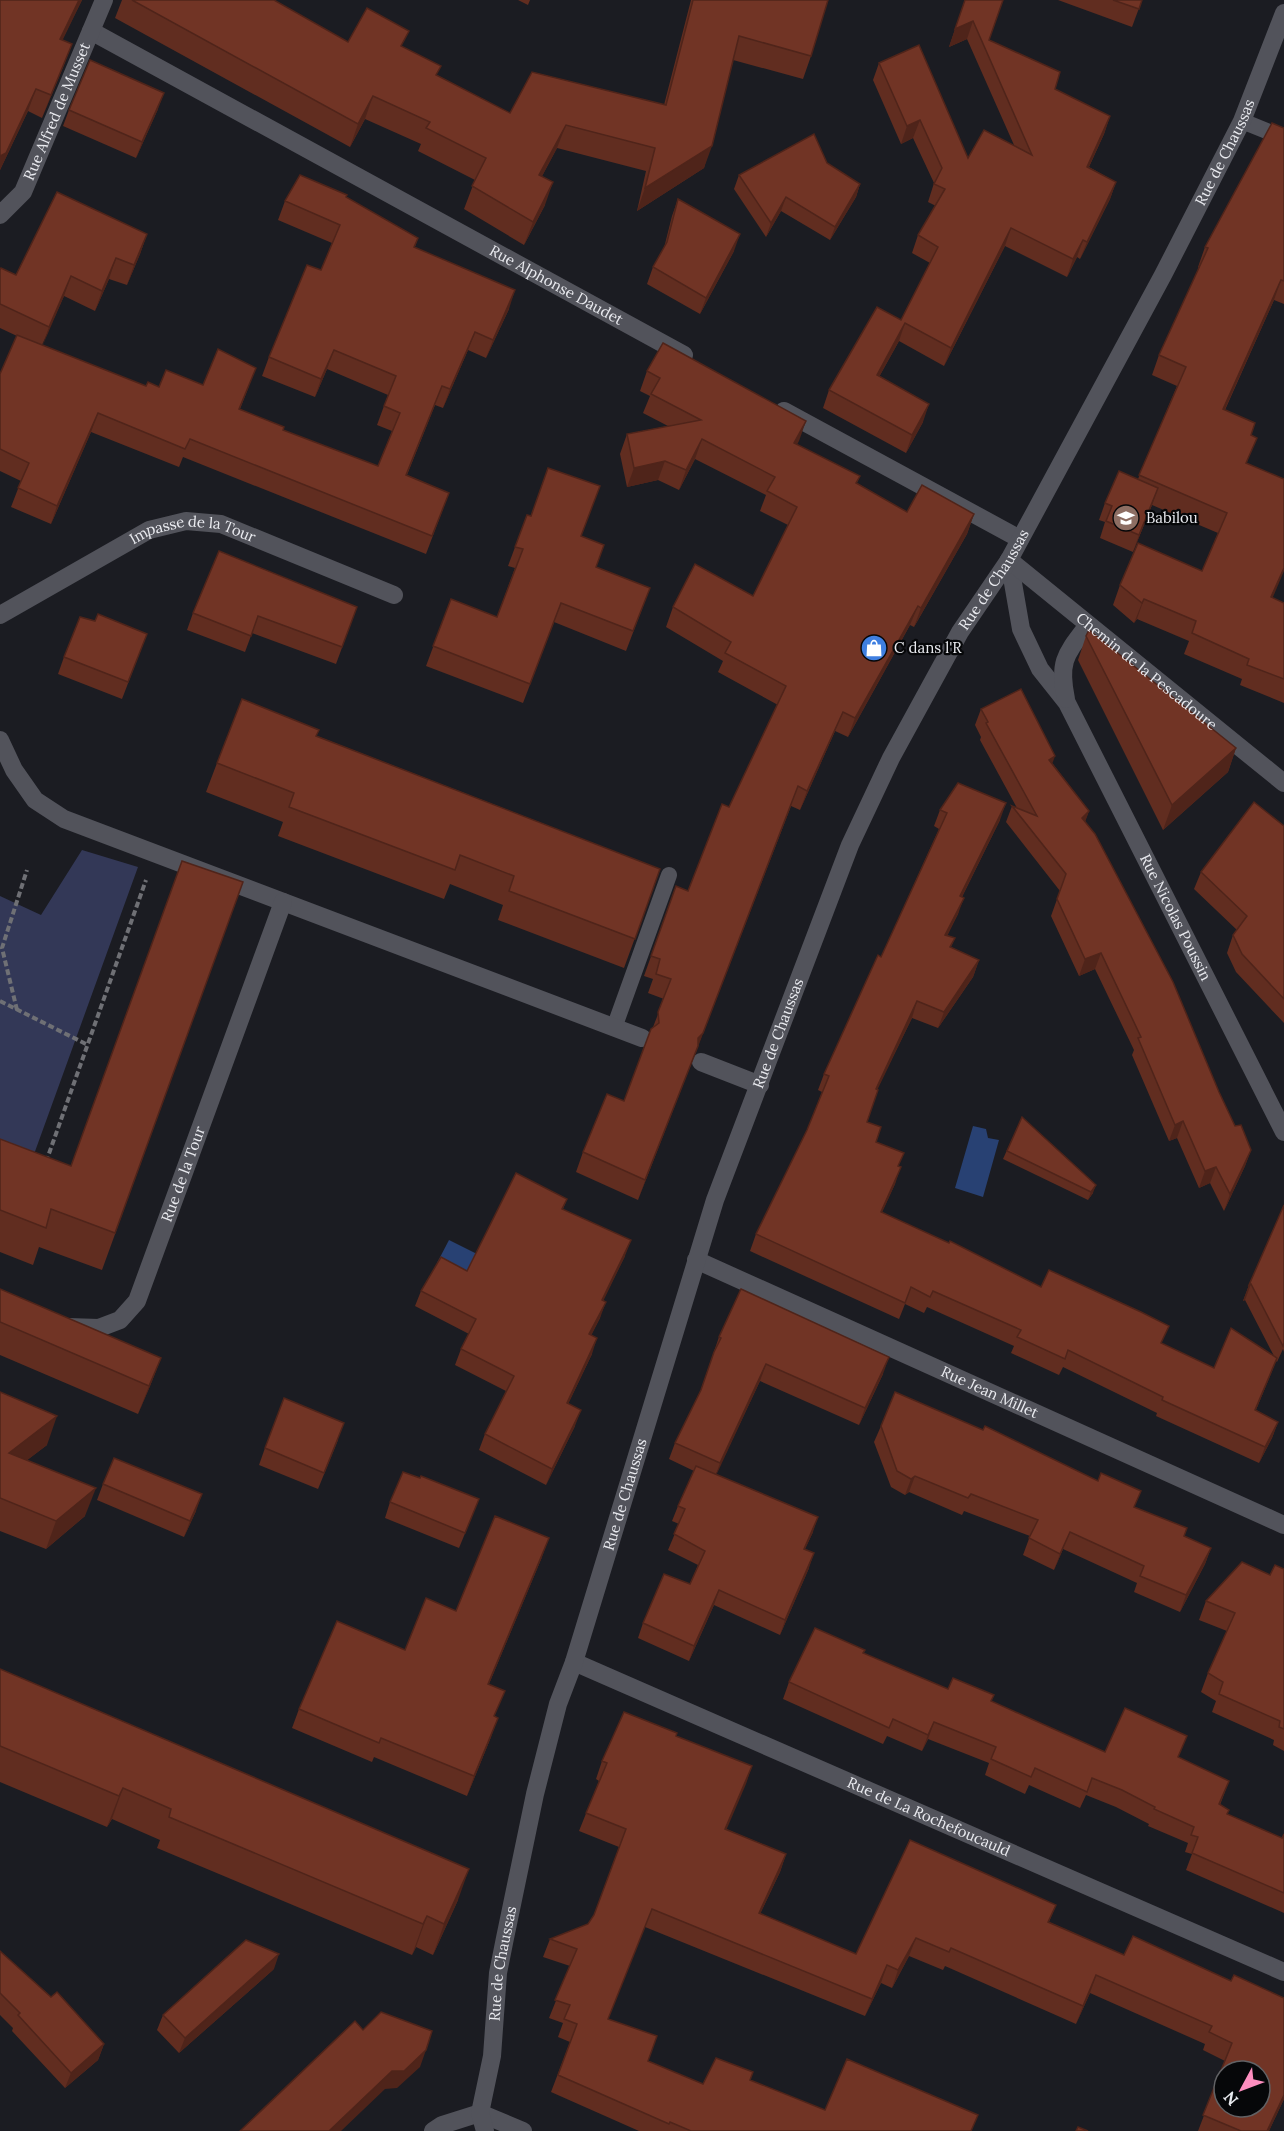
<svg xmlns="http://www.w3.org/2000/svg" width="1284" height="2131" viewBox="0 0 1284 2131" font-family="Lora,serif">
  <rect width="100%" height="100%" fill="#1b1c22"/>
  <path fill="#333857" d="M 82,850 L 138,867 L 33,1157 L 0,1145 L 0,896 L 41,915 Z"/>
  <g fill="#284173">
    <path d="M 973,1126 L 986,1129 L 988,1138 L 999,1140 L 983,1197 L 955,1188 Z"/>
    <path d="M 449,1240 L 497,1264 L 486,1287 L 437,1263 Z"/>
  </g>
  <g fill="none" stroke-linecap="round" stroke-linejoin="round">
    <g stroke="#6f7075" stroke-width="4" stroke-dasharray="6 3" stroke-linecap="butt">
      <path d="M 0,1001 L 88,1045"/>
      <path d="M 17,1010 L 2,948 L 27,870"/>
      <path d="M 46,1162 L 146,880"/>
    </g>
    <g stroke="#52535b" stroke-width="16">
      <path d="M 1242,121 L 1284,138"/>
      <path d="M 614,1028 L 669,875"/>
    </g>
    <g stroke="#52535b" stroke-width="18">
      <path id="s1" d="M 91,31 L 684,355"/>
      <path id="s2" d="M 0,215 L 23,192 L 104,0"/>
      <path d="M 784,411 L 1020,539"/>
      <path id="s3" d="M 1009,560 L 1021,629 L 1040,669 L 1067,703 L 1284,1132"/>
      <path id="s4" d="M 1009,560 L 1284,783"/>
      <path id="s5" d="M 0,615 L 149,530 L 186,521 L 221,524 L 394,595"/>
      <path d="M 1066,699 C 1058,661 1066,654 1088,625"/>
      <path d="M 0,740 L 14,770 L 35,800 L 64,819 L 642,1038"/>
      <path d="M 701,1062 L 760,1085"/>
      <path id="s6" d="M 696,1260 L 1284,1525"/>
      <path id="s7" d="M 68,1327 L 99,1328 L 120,1320 L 137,1301 L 283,902"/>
      <path id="s8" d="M 574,1662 L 1284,1972"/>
      <path d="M 480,2113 L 523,2131"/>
      <path d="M 433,2131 L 442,2125 L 480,2113"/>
      <path id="s9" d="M 485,2131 L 480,2113 L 492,2056 L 498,1973 L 505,1938 L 535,1794 L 558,1704 L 574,1662 L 715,1200 L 850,845 L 891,758 L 960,632 L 1009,560 L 1163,275 L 1242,121 L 1284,13"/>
    </g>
  </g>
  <g fill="#612d20">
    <path d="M 0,0 L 82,0 L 62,40 L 72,44 L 63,67 L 42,118 L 28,111 L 0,170 Z"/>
    <path d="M 122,0 L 274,0 L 348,42 L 403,47 L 437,75 L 510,113 L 664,105 L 691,0 L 828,0 L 811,56 L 803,79 L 733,60 L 704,168 L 637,211 L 646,171 L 557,148 L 542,176 L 545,205 L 524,245 L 464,209 L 475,180 L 418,151 L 421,144 L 365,119 L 350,147 L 115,18 Z"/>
    <path d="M 518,0 L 530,0 L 528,5 Z"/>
    <path d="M 965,0 L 989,40 L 1055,89 L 1110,116 L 1104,134 L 1089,167 L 1116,182 L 1110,199 L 1080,259 L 1077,257 L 1067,277 L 1005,246 L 944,366 L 899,341 L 879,377 L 923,422 L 906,453 L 823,408 L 829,390 L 901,320 L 930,263 L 912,253 L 918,235 L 936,206 L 928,202 L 934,183 L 913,138 L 901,144 L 873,80 L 879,63 L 968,158 L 1014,145 L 967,39 L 949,47 Z"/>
    <path d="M 1058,0 L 1142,0 L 1132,27 Z"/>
    <path d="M 158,109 L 136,158 L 63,126 L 69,110 Z"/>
    <path d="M 1284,128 L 1284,304 L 1274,300 L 1225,410 L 1251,435 L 1247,463 L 1273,598 L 1284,603 L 1284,703 L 1240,685 L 1242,679 L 1184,654 L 1189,641 L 1137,619 L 1134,623 L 1113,605 L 1120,585 L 1202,571 L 1218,533 L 1152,505 L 1133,552 L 1100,538 L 1105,522 L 1099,520 L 1105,503 L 1138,479 L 1177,386 L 1152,375 L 1159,355 L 1199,268 L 1198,267 L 1205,247 Z"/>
    <path d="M 827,163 L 860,184 L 856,197 L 830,240 L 781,211 L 766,237 L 734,189 L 739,175 Z"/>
    <path d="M 346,197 L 418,238 L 415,247 L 509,309 L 486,358 L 468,350 L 443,408 L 435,405 L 407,475 L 449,493 L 426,554 L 183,457 L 179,467 L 91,432 L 51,524 L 11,507 L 21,481 L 0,471 L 0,374 L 17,336 L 0,328 L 0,270 L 16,275 L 147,234 L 140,254 L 127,285 L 109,279 L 95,311 L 64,296 L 42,345 L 146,386 L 159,387 L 203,385 L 249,386 L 240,409 L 283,430 L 378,466 L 392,431 L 377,425 L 388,395 L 327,369 L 315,397 L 262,376 L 269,357 L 321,270 L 332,243 L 278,220 L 285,201 Z"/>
    <path d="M 678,199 L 734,251 L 700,314 L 647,284 L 653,267 L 664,248 L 672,216 Z"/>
    <path d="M 647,371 L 806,421 L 796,445 L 860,476 L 857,483 L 907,512 L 974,514 L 967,534 L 914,627 L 910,625 L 848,737 L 835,731 L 800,810 L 791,806 L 638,1200 L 576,1172 L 583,1152 L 624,1101 L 664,999 L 648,993 L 653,979 L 644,976 L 676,886 L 688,891 L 729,807 L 778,705 L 718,672 L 723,661 L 666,627 L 673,607 L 753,596 L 788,525 L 760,511 L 766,495 L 695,459 L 679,490 L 658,480 L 627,487 L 620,454 L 627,434 L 668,426 L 643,413 L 650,396 L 640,391 Z"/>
    <path d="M 527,515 L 581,536 L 596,568 L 650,588 L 626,651 L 554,622 L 523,703 L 426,666 L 451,599 L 497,617 L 515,568 L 508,566 Z"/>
    <path d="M 357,607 L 336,664 L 252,633 L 245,652 L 187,630 L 193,613 Z"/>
    <path d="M 95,621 L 147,634 L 122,699 L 58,674 L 64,657 Z"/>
    <path d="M 1086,636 L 1236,748 L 1228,772 L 1163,830 L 1078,660 Z"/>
    <path d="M 981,709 L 1053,764 L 1089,811 L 1085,821 L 1235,1126 L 1251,1150 L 1245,1166 L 1224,1211 L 1210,1183 L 1199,1188 L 1177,1138 L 1169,1141 L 1132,1055 L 1134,1050 L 1095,969 L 1079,976 L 1051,916 L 1060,891 L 1006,822 L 1012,806 L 1017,808 L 980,740 L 981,737 L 975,725 Z"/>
    <path d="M 317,736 L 660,869 L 624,968 L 498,920 L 503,905 L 450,884 L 444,899 L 278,836 L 283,822 L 206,792 L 217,763 Z"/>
    <path d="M 940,810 L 1000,820 L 962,897 L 958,914 L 947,935 L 955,938 L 951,947 L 979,960 L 973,977 L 938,1028 L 912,1018 L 877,1089 L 867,1122 L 876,1142 L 899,1166 L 895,1184 L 882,1212 L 1214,1368 L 1274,1356 L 1245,1300 L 1243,1301 L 1249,1285 L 1284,1205 L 1284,1352 L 1283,1349 L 1277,1362 L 1276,1361 L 1256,1410 L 1278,1422 L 1272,1438 L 1259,1463 L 1156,1416 L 1157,1413 L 1063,1367 L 1059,1375 L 1011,1353 L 1014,1346 L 927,1307 L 924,1313 L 905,1304 L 899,1319 L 750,1251 L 756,1234 L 807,1130 L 822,1092 L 818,1090 L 824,1074 L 881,957 L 939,829 L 934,826 Z"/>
    <path d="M 1284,826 L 1284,1023 L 1236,972 L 1227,953 L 1233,935 L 1237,930 L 1194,889 L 1201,872 Z"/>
    <path d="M 243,882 L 102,1270 L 39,1247 L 33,1265 L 0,1252 L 0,1139 L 71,1166 Z"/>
    <path d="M 1022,1117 L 1093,1193 L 1088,1200 L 1003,1159 Z"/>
    <path d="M 567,1199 L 563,1209 L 625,1256 L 603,1300 L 600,1318 L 591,1335 L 592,1354 L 568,1404 L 575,1426 L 546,1485 L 479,1450 L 485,1434 L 506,1391 L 455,1365 L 461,1349 L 469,1334 L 415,1306 L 421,1291 L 467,1271 Z"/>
    <path d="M 0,1289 L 161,1358 L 150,1386 L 138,1414 L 0,1355 Z"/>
    <path d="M 719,1337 L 883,1374 L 859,1425 L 760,1381 L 716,1474 L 813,1532 L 805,1549 L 809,1568 L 780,1635 L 714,1605 L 689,1661 L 638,1638 L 643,1623 L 690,1584 L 698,1565 L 668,1550 L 679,1524 L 672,1521 L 678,1506 L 694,1471 L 669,1459 L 675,1443 L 700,1392 Z"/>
    <path d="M 0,1392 L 47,1445 L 27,1460 L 85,1516 L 46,1549 L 0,1531 Z"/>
    <path d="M 881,1426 L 1135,1508 L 1184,1536 L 1211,1548 L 1205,1564 L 1180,1612 L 1134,1592 L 1137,1583 L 1063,1549 L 1054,1570 L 1023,1555 L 1030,1536 L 964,1511 L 962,1515 L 909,1492 L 905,1495 L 891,1487 L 874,1442 Z"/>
    <path d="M 338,1440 L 318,1489 L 259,1465 L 265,1448 Z"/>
    <path d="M 103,1484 L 196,1511 L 184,1537 L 97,1500 Z"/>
    <path d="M 390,1502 L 473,1514 L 459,1548 L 385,1518 Z"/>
    <path d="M 542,1557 L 489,1684 L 495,1717 L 491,1737 L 467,1796 L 374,1757 L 372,1762 L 292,1728 L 299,1709 L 405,1650 L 456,1611 Z"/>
    <path d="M 1284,1569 L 1284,1751 L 1273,1745 L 1274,1740 L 1212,1712 L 1216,1701 L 1201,1692 L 1208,1673 L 1227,1631 L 1199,1620 L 1206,1601 Z"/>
    <path d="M 863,1653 L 948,1689 L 991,1701 L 1105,1752 L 1179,1758 L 1229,1781 L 1220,1805 L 1227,1814 L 1282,1838 L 1284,1834 L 1284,1913 L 1186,1870 L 1192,1854 L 1185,1852 L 1188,1843 L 1148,1826 L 1149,1824 L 1116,1807 L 1086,1795 L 1080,1808 L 1029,1785 L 1025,1794 L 985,1775 L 989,1763 L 928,1739 L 922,1751 L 887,1736 L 883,1744 L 783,1699 L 789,1682 Z"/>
    <path d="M 0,1669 L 458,1900 L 433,1955 L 416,1947 L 412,1955 L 157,1848 L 160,1840 L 112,1819 L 107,1827 L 0,1782 Z"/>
    <path d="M 676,1736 L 752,1766 L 726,1829 L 786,1854 L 780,1872 L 760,1914 L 856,1954 L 910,1840 L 1056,1905 L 1049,1922 L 1124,1955 L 1133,1936 L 1284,2099 L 1269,2131 L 1198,2131 L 1225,2061 L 1203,2050 L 1205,2044 L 1090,1993 L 1076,2024 L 945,1966 L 943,1970 L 909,1956 L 892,1988 L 881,1983 L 865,2016 L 645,1927 L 608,2019 L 648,2061 L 703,2084 L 750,2080 L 825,2110 L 972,2131 L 639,2131 L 551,2092 L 570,2042 L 558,2037 L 563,2023 L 549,2018 L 570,1966 L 543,1957 L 550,1939 L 588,1924 L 594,1915 L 619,1847 L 579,1831 L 599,1781 L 596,1779 L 602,1761 Z"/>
    <path d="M 0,1951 L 104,2044 L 98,2060 L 65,2088 L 12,2031 L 13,2028 L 0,2015 Z"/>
    <path d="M 274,1969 L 179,2053 L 157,2030 L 163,2015 Z"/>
  </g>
  <g fill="#4f241a">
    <path d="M 79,0 L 82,0 L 52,62 L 60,39 Z"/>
    <path d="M 973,21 L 967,39 L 949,47 L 955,29 Z"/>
    <path d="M 72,44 L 63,67 L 42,118 L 51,95 Z"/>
    <path d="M 36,89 L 28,111 L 0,170 L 0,156 Z"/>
    <path d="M 164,93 L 158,109 L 136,158 L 142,142 Z"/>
    <path d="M 373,96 L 365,119 L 350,147 L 358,124 Z"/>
    <path d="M 1110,116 L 1104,134 L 1081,184 L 1087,167 Z"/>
    <path d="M 920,120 L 913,138 L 901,144 L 907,126 Z"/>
    <path d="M 566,125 L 557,148 L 531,197 L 539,175 Z"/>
    <path d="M 712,146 L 704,168 L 637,211 L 645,188 Z"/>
    <path d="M 553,182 L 545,205 L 524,245 L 533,222 Z"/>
    <path d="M 1116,182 L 1110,199 L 1080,259 L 1087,242 Z"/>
    <path d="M 860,184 L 856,197 L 830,240 L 835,227 Z"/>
    <path d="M 786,197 L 781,211 L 766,237 L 771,223 Z"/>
    <path d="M 1011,228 L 1005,246 L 944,366 L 951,348 Z"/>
    <path d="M 147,234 L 140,254 L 127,285 L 134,265 Z"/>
    <path d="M 740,234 L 734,251 L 700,314 L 706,298 Z"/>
    <path d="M 1083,240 L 1077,257 L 1067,277 L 1073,259 Z"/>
    <path d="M 116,258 L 109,279 L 95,311 L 102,291 Z"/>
    <path d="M 71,276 L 64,296 L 42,347 L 49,327 Z"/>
    <path d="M 1281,280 L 1274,300 L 1216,429 L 1223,409 Z"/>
    <path d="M 515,290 L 509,309 L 486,358 L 493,340 Z"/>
    <path d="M 905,323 L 899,341 L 870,393 L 877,375 Z"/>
    <path d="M 475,332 L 468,350 L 443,408 L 450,389 Z"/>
    <path d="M 334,350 L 327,369 L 315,397 L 321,379 Z"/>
    <path d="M 929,404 L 923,422 L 906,453 L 912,435 Z"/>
    <path d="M 98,413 L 91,432 L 51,524 L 57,506 Z"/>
    <path d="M 806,421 L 799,441 L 787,463 L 794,443 Z"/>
    <path d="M 702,439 L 695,459 L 679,490 L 686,470 Z"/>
    <path d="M 665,461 L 658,480 L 627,487 L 634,468 Z"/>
    <path d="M 1158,488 L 1152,505 L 1133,552 L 1139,535 Z"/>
    <path d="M 974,514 L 967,534 L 914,627 L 921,608 Z"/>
    <path d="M 1284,568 L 1284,571 L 1264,618 L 1271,597 Z"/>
    <path d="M 1144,599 L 1137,619 L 1134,623 L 1142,603 Z"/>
    <path d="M 918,606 L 910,625 L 848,737 L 855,718 Z"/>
    <path d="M 843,712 L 835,731 L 800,810 L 807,791 Z"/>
    <path d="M 1236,748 L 1228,772 L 1163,830 L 1172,805 Z"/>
    <path d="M 1055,756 L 1049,773 L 1049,760 Z"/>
    <path d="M 1006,803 L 1000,820 L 954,913 L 960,896 Z"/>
    <path d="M 791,806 L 696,1052 L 638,1200 L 698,1038 Z"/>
    <path d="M 1089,811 L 1083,828 L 1082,818 Z"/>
    <path d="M 964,898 L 958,914 L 940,951 L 945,935 Z"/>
    <path d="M 1101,953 L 1095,969 L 1079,976 L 1085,959 Z"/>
    <path d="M 979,960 L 973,977 L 938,1028 L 944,1012 Z"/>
    <path d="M 917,1001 L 912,1018 L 870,1105 L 876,1089 Z"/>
    <path d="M 1183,1121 L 1177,1138 L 1169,1141 L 1175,1125 Z"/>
    <path d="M 1251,1150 L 1245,1166 L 1224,1211 L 1230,1194 Z"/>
    <path d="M 901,1167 L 895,1184 L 875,1228 L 881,1212 Z"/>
    <path d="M 1216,1167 L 1210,1183 L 1199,1188 L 1205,1171 Z"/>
    <path d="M 1096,1185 L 1093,1193 L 1088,1200 L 1091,1192 Z"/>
    <path d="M 631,1240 L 625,1256 L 596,1316 L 602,1300 Z"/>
    <path d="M 1251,1284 L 1245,1300 L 1243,1301 L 1249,1285 Z"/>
    <path d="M 606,1302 L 600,1318 L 584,1350 L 589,1334 Z"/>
    <path d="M 597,1338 L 592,1354 L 561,1419 L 567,1403 Z"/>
    <path d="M 889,1357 L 883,1374 L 859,1425 L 865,1408 Z"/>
    <path d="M 161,1358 L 150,1386 L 138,1414 L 149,1386 Z"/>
    <path d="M 1277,1358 L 1271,1374 L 1249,1426 L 1255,1410 Z"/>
    <path d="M 766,1364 L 760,1381 L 714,1480 L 720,1463 Z"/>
    <path d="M 581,1410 L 575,1426 L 546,1485 L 552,1469 Z"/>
    <path d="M 57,1416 L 47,1445 L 0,1481 L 9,1453 Z"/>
    <path d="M 1278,1422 L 1272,1438 L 1259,1463 L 1265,1447 Z"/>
    <path d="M 915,1476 L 909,1492 L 905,1495 L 911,1479 Z"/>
    <path d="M 96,1488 L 85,1516 L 46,1549 L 56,1521 Z"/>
    <path d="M 202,1494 L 196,1511 L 184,1537 L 190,1521 Z"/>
    <path d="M 818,1517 L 813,1532 L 798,1564 L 804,1549 Z"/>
    <path d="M 1070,1532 L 1063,1549 L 1054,1570 L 1060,1554 Z"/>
    <path d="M 549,1538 L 542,1557 L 481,1703 L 488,1684 Z"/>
    <path d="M 1211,1548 L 1205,1564 L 1180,1612 L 1186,1595 Z"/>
    <path d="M 814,1553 L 809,1568 L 780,1635 L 785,1620 Z"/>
    <path d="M 719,1590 L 714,1605 L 689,1661 L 694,1646 Z"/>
    <path d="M 498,1718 L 491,1737 L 467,1796 L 474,1776 Z"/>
    <path d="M 934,1722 L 928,1739 L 922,1751 L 928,1735 Z"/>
    <path d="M 752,1766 L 746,1784 L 719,1847 L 725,1829 Z"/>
    <path d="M 123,1788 L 112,1819 L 107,1827 L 119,1796 Z"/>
    <path d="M 786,1854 L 780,1872 L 752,1931 L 759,1913 Z"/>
    <path d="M 469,1869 L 458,1900 L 433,1955 L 444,1924 Z"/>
    <path d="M 427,1916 L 416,1947 L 412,1955 L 423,1924 Z"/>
    <path d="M 916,1938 L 909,1956 L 892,1988 L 898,1970 Z"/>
    <path d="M 279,1954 L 274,1969 L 179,2053 L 185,2038 Z"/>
    <path d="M 887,1965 L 881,1983 L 865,2016 L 872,1999 Z"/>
    <path d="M 1096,1975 L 1090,1993 L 1076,2024 L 1083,2006 Z"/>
    <path d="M 104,2044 L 98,2060 L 65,2088 L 71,2073 Z"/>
    <path d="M 426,2050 L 420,2067 L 397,2088 L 385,2089 L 341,2131 L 329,2131 L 392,2071 Z"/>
    <path d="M 1284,2095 L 1284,2099 L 1269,2131 L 1267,2131 Z"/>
  </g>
  <g fill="#713425" stroke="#4f241a" stroke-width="1.5" fill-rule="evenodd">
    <path d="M 0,0 L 79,0 L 60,39 L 72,44 L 51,95 L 36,89 L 6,153 L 0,156 Z"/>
    <path d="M 132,0 L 274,0 L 348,42 L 367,8 L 409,31 L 401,46 L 441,66 L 436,75 L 510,113 L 532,72 L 666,105 L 693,0 L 828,0 L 811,56 L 739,36 L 712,146 L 645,188 L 655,148 L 566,125 L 539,175 L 553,182 L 533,222 L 472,186 L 486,158 L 426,128 L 430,122 L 373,96 L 358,124 Z"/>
    <path d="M 965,0 L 1003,0 L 989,40 L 1060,72 L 1055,89 L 1110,116 L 1087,167 L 1116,182 L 1087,242 L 1083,240 L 1073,259 L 1011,228 L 951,348 L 905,323 L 877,375 L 929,404 L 912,435 L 829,390 L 877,307 L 901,320 L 938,247 L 918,235 L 945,189 L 934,184 L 942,168 L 920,120 L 907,126 L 879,63 L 919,45 L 968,158 L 984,130 L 1032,155 L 973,21 L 955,29 Z"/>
    <path d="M 1113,0 L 1142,0 L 1139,9 Z"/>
    <path d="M 90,60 L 164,93 L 142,142 L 69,110 Z"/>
    <path d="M 1272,123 L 1284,128 L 1284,281 L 1281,280 L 1223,409 L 1255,423 L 1251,435 L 1257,438 L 1246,463 L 1284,479 L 1284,568 L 1271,597 L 1284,603 L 1284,679 L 1247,665 L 1249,659 L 1192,633 L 1196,621 L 1144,599 L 1142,603 L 1120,585 L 1138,543 L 1202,571 L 1227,513 L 1139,475 L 1186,367 L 1159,355 L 1208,248 L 1205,247 Z"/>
    <path d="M 814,134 L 827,163 L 860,184 L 835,227 L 786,197 L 771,223 L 739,175 Z"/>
    <path d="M 300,175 L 347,195 L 346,197 L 418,238 L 414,247 L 515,290 L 493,340 L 475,332 L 450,389 L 442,386 L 406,475 L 449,493 L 432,536 L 190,439 L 185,449 L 98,413 L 57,506 L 18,488 L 29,463 L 0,449 L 0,374 L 17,335 L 146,386 L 148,382 L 159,387 L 166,370 L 203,385 L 218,349 L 256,368 L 239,409 L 284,427 L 283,430 L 378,466 L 400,413 L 384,406 L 396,376 L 334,350 L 321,379 L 269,357 L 307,265 L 321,270 L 340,225 L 285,201 Z"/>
    <path d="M 57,192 L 147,234 L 134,265 L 116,258 L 102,291 L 71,276 L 49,327 L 0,304 L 0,270 L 1,268 L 16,275 Z"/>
    <path d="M 678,199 L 740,234 L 706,298 L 653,267 L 667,242 Z"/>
    <path d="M 663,343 L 806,421 L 794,443 L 860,476 L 856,483 L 907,512 L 922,485 L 974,514 L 921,608 L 918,606 L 855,718 L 843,712 L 807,791 L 798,786 L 703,1033 L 698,1038 L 698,1046 L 645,1180 L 583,1152 L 607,1094 L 624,1101 L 651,1029 L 659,1023 L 658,1012 L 671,979 L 656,974 L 660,959 L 651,956 L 676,886 L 688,891 L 722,804 L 729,807 L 786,686 L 725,653 L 731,642 L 673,607 L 695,564 L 753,596 L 797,507 L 767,491 L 775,477 L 702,439 L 686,470 L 665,461 L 634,468 L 627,434 L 701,420 L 651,394 L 660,378 L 647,371 Z"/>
    <path d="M 548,468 L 600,486 L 581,536 L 604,545 L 596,567 L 650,588 L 633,631 L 561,603 L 530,684 L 433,646 L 451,599 L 497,617 L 523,549 L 515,547 L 527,515 L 531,516 Z"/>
    <path d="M 1119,471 L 1158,488 L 1139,535 L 1106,521 L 1112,506 L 1105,503 Z"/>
    <path d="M 219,551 L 357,607 L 342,647 L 258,616 L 251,636 L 193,613 Z"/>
    <path d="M 98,614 L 147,634 L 128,682 L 64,657 L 80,617 L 95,621 Z"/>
    <path d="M 1089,630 L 1236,748 L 1172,805 L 1086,636 Z"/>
    <path d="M 1021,689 L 1055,756 L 1049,760 L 1089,811 L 1082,818 L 1095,834 L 1173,982 L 1219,1092 L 1235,1126 L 1241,1125 L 1251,1150 L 1230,1194 L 1216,1167 L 1205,1171 L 1183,1121 L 1175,1125 L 1138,1038 L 1141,1037 L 1101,953 L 1085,959 L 1057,899 L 1066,874 L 1012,806 L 1037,816 L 986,723 L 988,722 L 981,709 Z"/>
    <path d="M 242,699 L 319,730 L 316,736 L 660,869 L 635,939 L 509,891 L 514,876 L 460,855 L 455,870 L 289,807 L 294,793 L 217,763 Z"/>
    <path d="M 958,783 L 1006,803 L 960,896 L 964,898 L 945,935 L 955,938 L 950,947 L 979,960 L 944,1012 L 917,1001 L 876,1089 L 878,1090 L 867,1122 L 881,1127 L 876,1142 L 904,1153 L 898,1166 L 901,1167 L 881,1212 L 949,1243 L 950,1241 L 1041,1287 L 1049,1270 L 1141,1312 L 1169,1326 L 1161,1343 L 1214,1368 L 1231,1328 L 1277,1358 L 1255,1410 L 1278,1422 L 1265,1447 L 1162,1400 L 1163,1397 L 1068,1350 L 1065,1359 L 1017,1337 L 1021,1330 L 933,1291 L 930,1297 L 911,1287 L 905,1303 L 756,1234 L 807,1130 L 829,1076 L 824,1074 L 878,955 L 881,957 L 947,813 L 940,810 Z"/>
    <path d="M 1254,802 L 1284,826 L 1284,999 L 1242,954 L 1233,935 L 1247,916 L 1201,872 Z"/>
    <path d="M 182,861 L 243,882 L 115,1233 L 51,1209 L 46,1228 L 0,1210 L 0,1139 L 71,1166 Z"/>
    <path d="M 1022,1117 L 1096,1185 L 1091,1192 L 1007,1151 Z"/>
    <path d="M 516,1173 L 567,1199 L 562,1209 L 631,1240 L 602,1300 L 606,1302 L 589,1334 L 597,1338 L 567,1403 L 581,1410 L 552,1469 L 485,1434 L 514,1376 L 461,1349 L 476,1319 L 421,1291 L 441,1257 L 467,1271 Z"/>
    <path d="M 1284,1205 L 1284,1343 L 1283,1346 L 1251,1284 L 1249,1285 Z"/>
    <path d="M 0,1289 L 161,1358 L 149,1386 L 0,1322 Z"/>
    <path d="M 741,1289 L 889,1357 L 865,1408 L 766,1364 L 720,1463 L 675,1443 L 701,1390 L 714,1352 L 721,1338 L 719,1337 Z"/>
    <path d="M 0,1392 L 57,1416 L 9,1453 L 96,1488 L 56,1521 L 0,1498 Z"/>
    <path d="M 895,1392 L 983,1430 L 985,1426 L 1098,1481 L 1101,1473 L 1141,1491 L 1134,1507 L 1187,1528 L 1184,1536 L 1211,1548 L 1186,1595 L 1140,1576 L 1144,1566 L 1070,1532 L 1060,1554 L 1029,1538 L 1038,1520 L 971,1494 L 968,1498 L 915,1476 L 911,1479 L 897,1471 L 881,1426 Z"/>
    <path d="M 284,1398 L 344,1423 L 324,1473 L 265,1448 Z"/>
    <path d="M 114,1458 L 202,1494 L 190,1521 L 103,1484 Z"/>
    <path d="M 696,1466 L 818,1517 L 804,1549 L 814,1553 L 785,1620 L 719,1590 L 694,1646 L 643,1623 L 664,1574 L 690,1584 L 705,1551 L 674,1534 L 685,1509 L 678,1506 Z"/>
    <path d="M 403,1472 L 420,1478 L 421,1476 L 479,1499 L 465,1533 L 390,1502 Z"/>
    <path d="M 495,1516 L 549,1538 L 488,1684 L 505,1691 L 494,1716 L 498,1718 L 474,1776 L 381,1738 L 379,1743 L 299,1709 L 337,1621 L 405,1650 L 426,1598 L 456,1611 Z"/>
    <path d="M 1242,1562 L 1270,1575 L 1275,1565 L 1284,1569 L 1284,1729 L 1279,1727 L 1280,1721 L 1219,1694 L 1223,1682 L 1208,1673 L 1235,1613 L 1206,1601 Z"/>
    <path d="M 815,1628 L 865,1650 L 863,1653 L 948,1689 L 953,1678 L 994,1695 L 991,1701 L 1105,1752 L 1125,1708 L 1187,1736 L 1178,1757 L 1229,1781 L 1219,1804 L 1229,1810 L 1227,1814 L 1282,1838 L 1284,1834 L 1284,1893 L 1192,1853 L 1198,1837 L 1191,1835 L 1194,1827 L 1154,1809 L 1155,1807 L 1122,1790 L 1092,1778 L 1087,1792 L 1035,1768 L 1031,1777 L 991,1759 L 996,1747 L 934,1722 L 928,1735 L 893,1719 L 889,1728 L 789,1682 Z"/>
    <path d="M 0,1669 L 469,1869 L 444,1924 L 427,1916 L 423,1924 L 169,1817 L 171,1809 L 123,1788 L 119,1796 L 0,1746 Z"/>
    <path d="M 624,1712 L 677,1733 L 676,1736 L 752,1766 L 725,1829 L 786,1854 L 759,1913 L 856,1954 L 910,1840 L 1056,1905 L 1048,1922 L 1124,1955 L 1133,1936 L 1231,1981 L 1234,1975 L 1284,1998 L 1284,2095 L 1267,2131 L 1241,2131 L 1203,2115 L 1232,2043 L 1209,2032 L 1212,2026 L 1096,1975 L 1083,2006 L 951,1948 L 949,1952 L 916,1938 L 898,1970 L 887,1965 L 872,1999 L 652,1909 L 608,2019 L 657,2036 L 648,2061 L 703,2084 L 716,2058 L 753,2072 L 750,2080 L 825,2110 L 847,2059 L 978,2115 L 971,2131 L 691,2131 L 670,2122 L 669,2124 L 558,2075 L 577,2024 L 564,2019 L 570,2005 L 555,2000 L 577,1949 L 550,1939 L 588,1924 L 594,1915 L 626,1829 L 586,1813 L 607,1763 L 602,1761 ZM 1224,2071 L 1260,2071 L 1260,2107 L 1224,2107 Z"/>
    <path d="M 246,1940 L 279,1954 L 185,2038 L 163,2015 Z"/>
    <path d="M 0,1951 L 51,1997 L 57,1992 L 104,2044 L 71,2073 L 18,2015 L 20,2013 L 0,1993 Z"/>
    <path d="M 381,2012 L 432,2031 L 426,2050 L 404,2071 L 392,2071 L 329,2131 L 240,2131 L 355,2021 L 363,2030 Z"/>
    <path d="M 1078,2127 L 1088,2131 L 1076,2131 Z"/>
  </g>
  <defs>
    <symbol id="school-disc" viewBox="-11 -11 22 22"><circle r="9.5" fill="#8d6e63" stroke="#060709"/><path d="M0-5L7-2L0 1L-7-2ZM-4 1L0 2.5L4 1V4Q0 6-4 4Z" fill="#fff"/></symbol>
    <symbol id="shop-disc" viewBox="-11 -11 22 22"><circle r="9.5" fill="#3f7fe0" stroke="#060709"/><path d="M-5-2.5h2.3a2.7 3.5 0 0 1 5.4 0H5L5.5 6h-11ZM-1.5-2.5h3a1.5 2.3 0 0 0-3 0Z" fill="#fff"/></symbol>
  </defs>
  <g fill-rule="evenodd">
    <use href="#school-disc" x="1111" y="503" width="30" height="30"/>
    <use href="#shop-disc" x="859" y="633" width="30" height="30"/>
  </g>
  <g text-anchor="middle" stroke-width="4.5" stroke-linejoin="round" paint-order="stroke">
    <g font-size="15" fill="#e9eaef" stroke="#060709">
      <text dy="5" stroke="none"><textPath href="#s2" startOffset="120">Rue Alfred de Musset</textPath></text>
      <text dy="5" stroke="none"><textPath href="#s9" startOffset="2132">Rue de Chaussas</textPath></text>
      <text dy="5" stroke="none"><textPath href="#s1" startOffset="530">Rue Alphonse Daudet</textPath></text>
      <text dy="5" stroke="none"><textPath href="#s5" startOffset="216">Impasse de la Tour</textPath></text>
      <text dy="5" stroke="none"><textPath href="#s9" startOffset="1646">Rue de Chaussas</textPath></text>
      <text dy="5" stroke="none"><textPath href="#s4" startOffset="177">Chemin de la Pescadoure</textPath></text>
      <text dy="5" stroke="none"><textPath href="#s3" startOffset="398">Rue Nicolas Poussin</textPath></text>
      <text dy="5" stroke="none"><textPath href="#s9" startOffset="1142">Rue de Chaussas</textPath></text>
      <text dy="5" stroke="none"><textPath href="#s7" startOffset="214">Rue de la Tour</textPath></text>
      <text dy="5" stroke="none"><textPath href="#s6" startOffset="322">Rue Jean Millet</textPath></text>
      <text dy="5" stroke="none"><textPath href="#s9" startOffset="656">Rue de Chaussas</textPath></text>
      <text dy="5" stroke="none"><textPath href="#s8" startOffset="387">Rue de La Rochefoucauld</textPath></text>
      <text dy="5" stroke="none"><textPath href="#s9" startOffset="170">Rue de Chaussas</textPath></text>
    </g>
    <g font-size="15" fill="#e9eaef" stroke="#060709" text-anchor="start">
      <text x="1146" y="523">Babilou</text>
      <text x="894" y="653">C dans l'R</text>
    </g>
  </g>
  <g transform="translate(1242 2089) rotate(229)"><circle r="28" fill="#060709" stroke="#616265" stroke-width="1.5"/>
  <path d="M0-4.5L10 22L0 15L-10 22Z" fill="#fd8ebf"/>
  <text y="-9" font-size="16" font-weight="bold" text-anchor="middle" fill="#e9eaef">N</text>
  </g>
</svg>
